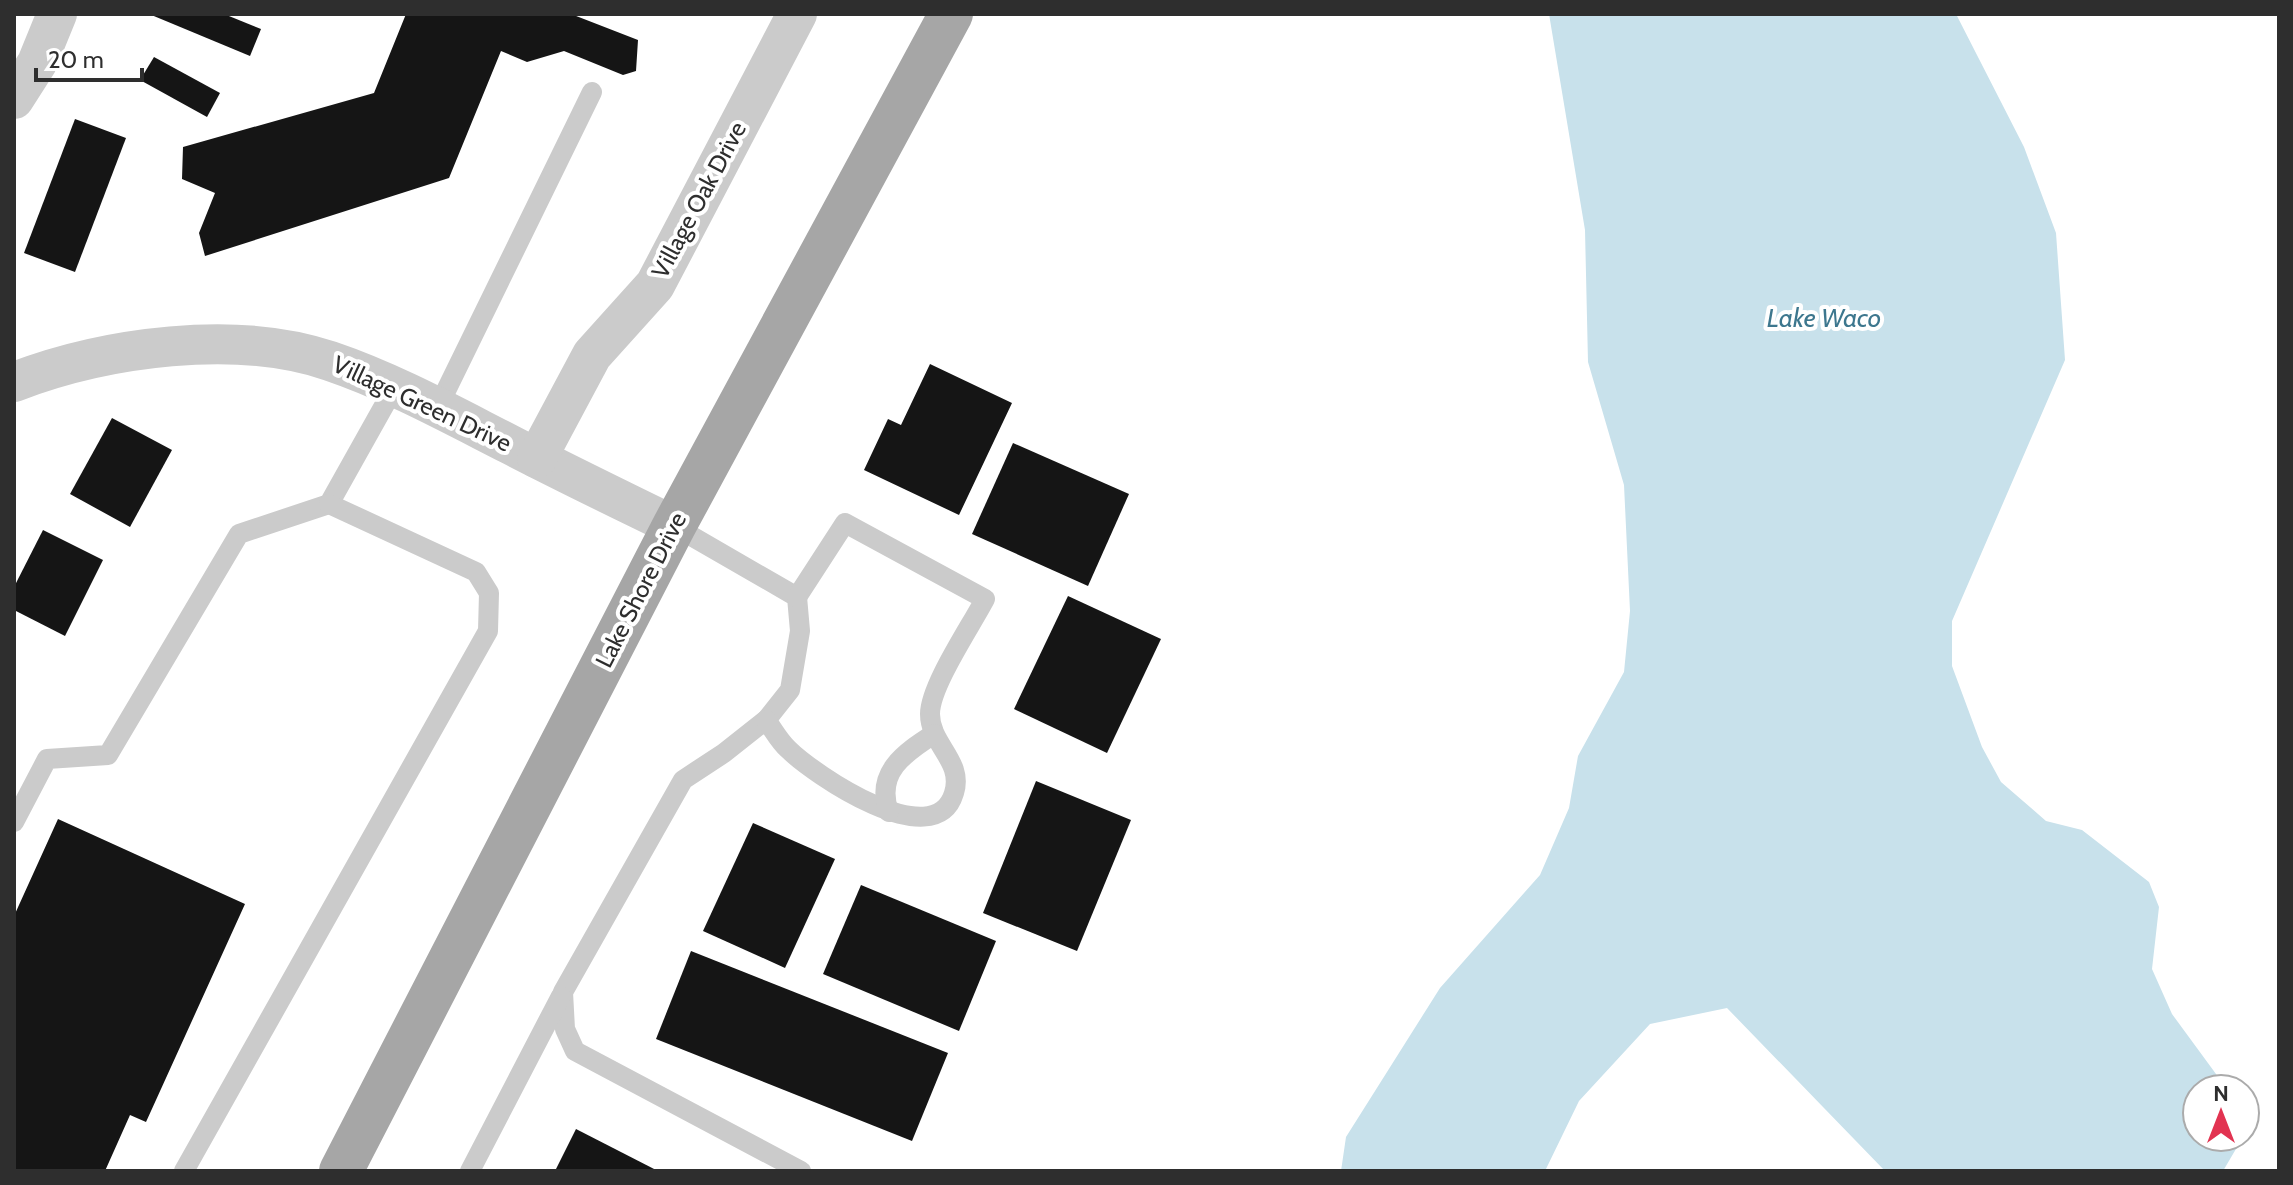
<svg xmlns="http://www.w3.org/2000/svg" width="2293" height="1185" viewBox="0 0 2293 1185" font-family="Cabin,sans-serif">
  <rect width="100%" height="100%" fill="#fff"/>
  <path fill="#c8e1eb" d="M 1549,14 L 1956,14 L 2024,147 L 2056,233 L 2065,360 L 1952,621 L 1952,666 L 1982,747 L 2001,782 L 2046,821 L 2082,830 L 2149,882 L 2159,907 L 2152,969 L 2172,1014 L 2227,1089 L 2197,1089 L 2197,1137 L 2243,1137 L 2223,1171 L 1885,1171 L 1727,1008 L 1650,1024 L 1579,1101 L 1545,1171 L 1341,1171 L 1346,1137 L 1440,988 L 1540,875 L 1569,808 L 1578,756 L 1624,672 L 1630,611 L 1624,485 L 1588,362 L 1585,230 Z"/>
  <g fill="#151515">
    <path d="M 149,14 L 224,14 L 261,29 L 250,56 Z"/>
    <path d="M 406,14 L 571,14 L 638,40 L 636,71 L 623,75 L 564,51 L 527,62 L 501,51 L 449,178 L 205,256 L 199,233 L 215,193 L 182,179 L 183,147 L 374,93 Z"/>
    <path d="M 154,57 L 220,93 L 207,117 L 140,80 Z"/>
    <path d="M 75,119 L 126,138 L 75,272 L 24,253 Z"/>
    <path d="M 930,364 L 1012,403 L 959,515 L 864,470 L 888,419 L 901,425 Z"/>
    <path d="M 112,418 L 172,450 L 130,527 L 70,494 Z"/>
    <path d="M 1013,443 L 1129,494 L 1088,586 L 972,534 Z"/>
    <path d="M 43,530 L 103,560 L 65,636 L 14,610 L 14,587 Z"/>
    <path d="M 1068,596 L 1161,639 L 1107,753 L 1014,709 Z"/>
    <path d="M 1036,781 L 1131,820 L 1077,951 L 983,913 Z"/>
    <path d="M 58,819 L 245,904 L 146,1122 L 130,1115 L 105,1171 L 14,1171 L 14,916 Z"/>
    <path d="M 753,823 L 835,859 L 785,968 L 703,931 Z"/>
    <path d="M 861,885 L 996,941 L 959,1031 L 823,974 Z"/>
    <path d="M 691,951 L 948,1053 L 912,1141 L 656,1039 Z"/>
    <path d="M 576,1129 L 658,1171 L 555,1171 Z"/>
  </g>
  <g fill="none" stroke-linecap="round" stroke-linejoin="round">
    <g stroke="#cbcbcb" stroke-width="20">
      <path d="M 438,407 L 592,92"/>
      <path d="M 674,526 L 797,597 L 800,631 L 790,690 L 767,719 L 724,753 L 683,780 L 563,992 L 565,1029 L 575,1051 L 801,1171"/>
      <path d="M 766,720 C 773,729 779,741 788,749 C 813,774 935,857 954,793 C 964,761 930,745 930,714 C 930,686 971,626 985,599 L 845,523 L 797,597"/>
      <path d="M 889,812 C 875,773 904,753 934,734"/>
      <path d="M 14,822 L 47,759 L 108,755 L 239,534 L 329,504 L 394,388"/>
      <path d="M 184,1171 L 488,631 L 489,593 L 476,572 L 329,504"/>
      <path d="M 470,1171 L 561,996"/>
    </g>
    <g stroke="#cbcbcb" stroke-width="40">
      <path d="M 14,99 L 37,63 L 57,14"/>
      <path d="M 14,382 C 105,347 236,329 330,361 C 392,382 452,415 511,445 C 565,473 619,499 674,526"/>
      <path d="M 537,458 L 592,355 L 655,285 L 797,14"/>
    </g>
    <path stroke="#a6a6a6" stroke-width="44" d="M 341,1171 L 674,526 L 951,14"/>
  </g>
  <g text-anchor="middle" stroke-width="8" stroke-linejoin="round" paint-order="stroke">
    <g font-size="24" fill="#2e2e2e" stroke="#fff">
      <text transform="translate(699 200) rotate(-62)" y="8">Village Oak Drive</text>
      <text transform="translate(422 404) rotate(25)" y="8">Village Green Drive</text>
      <text transform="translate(641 590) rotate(-63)" y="8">Lake Shore Drive</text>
    </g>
    <g font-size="26" font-style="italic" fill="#3d778e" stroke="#fff">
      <text x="1824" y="327">Lake Waco</text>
    </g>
  </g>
  <rect width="2293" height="1185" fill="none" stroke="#2e2e2e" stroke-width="32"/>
  <g transform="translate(2221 1113)"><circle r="38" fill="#ffffff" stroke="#ababab" stroke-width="2"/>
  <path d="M0-6L14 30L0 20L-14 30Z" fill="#e23351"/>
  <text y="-12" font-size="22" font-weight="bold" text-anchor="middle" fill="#2e2e2e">N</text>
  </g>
  <path d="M36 68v12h106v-12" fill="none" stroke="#2e2e2e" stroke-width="4"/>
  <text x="48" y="68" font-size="24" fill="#2e2e2e" stroke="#ffffff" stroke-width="6" paint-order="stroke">20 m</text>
</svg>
